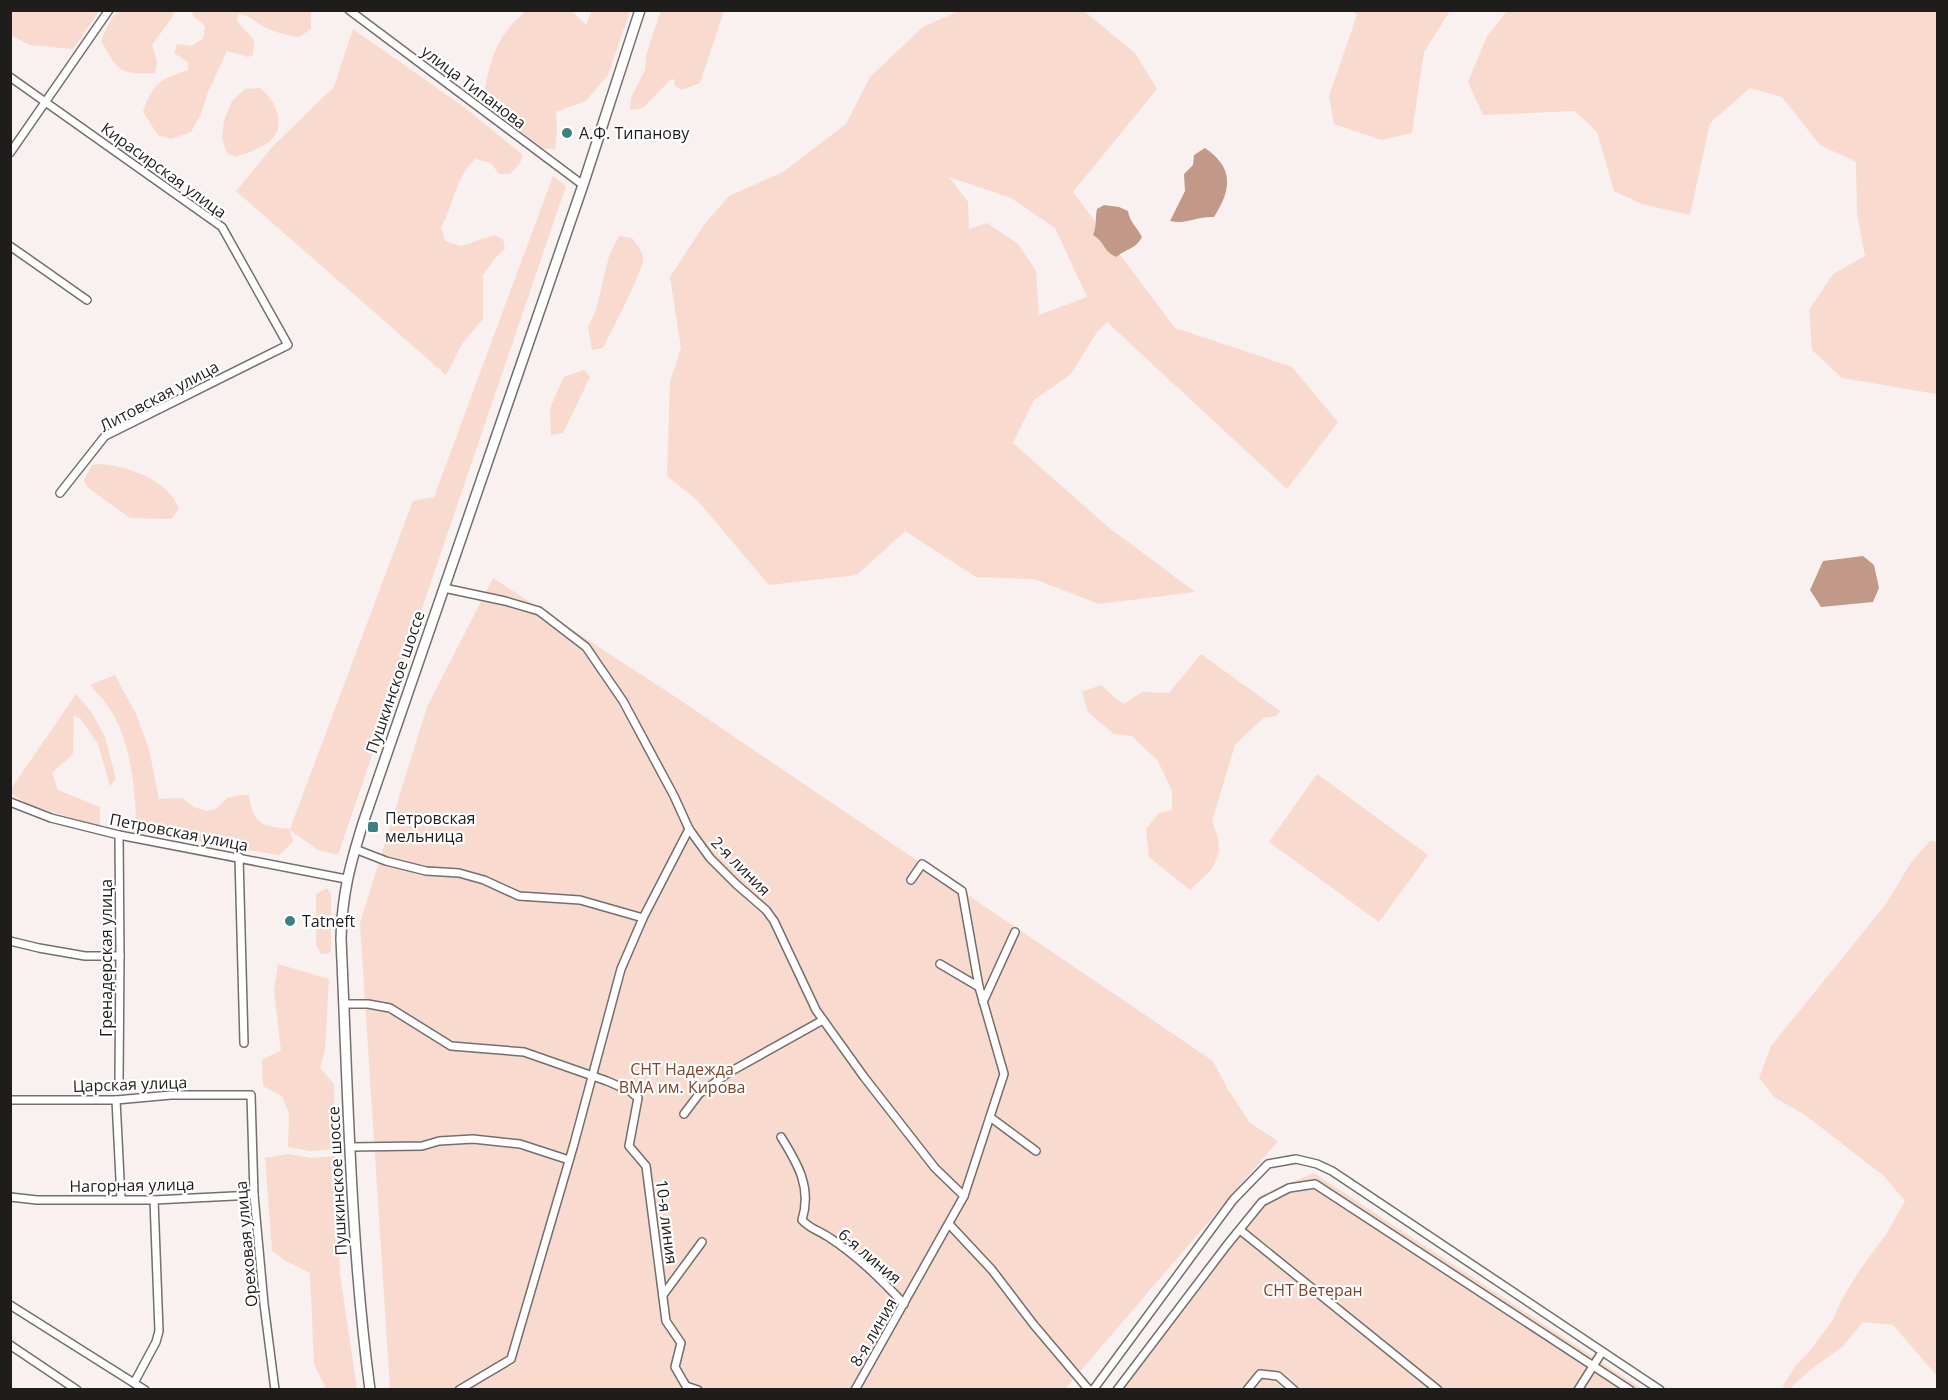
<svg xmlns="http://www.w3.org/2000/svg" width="1948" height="1400" viewBox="0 0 1948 1400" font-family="'Open Sans',sans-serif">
  <rect width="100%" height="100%" fill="#f8f1ef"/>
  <g fill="#f8dace" fill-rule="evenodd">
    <path d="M 661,10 L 724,11 L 700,83 L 682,90 L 675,86 L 674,79 L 670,80 L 643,108 L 630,110 L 631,98 L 645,70 L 646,55 Z"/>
    <path d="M 1078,10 L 1085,12 L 1135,53 L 1157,89 L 1073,192 L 1175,328 L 1292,367 L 1338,422 L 1287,489 L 1107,322 L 1097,332 L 1071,374 L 1034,400 L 1013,443 L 1108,527 L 1195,592 L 1099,604 L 1034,579 L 976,577 L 905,531 L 857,575 L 769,585 L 697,500 L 667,476 L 670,382 L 681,348 L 670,277 L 704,225 L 729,196 L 783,172 L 846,124 L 870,77 L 923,27 L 959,11 ZM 949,177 L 1011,198 L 1055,228 L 1087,297 L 1039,315 L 1036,271 L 1018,244 L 987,223 L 969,229 L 968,202 Z"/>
    <path d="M 10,11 L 11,10 L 99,11 L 73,49 L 29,45 L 11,35 Z"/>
    <path d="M 118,11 L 174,11 L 173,16 L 152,45 L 157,61 L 155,73 C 119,75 117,70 101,40 L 112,18 Z"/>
    <path d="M 192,11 L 311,11 L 311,29 L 299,37 C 287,35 276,33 265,27 C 255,22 250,15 238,14 L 237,21 L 254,40 L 253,55 L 248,57 L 227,51 L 208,92 L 201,114 L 191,132 L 171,139 L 158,135 L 143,112 C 153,83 159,80 188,70 L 188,62 L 174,53 L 177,44 L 191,46 L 203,39 L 205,26 L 193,16 Z"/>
    <path d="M 525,11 L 572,11 L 586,25 L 592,11 L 630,11 L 608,75 L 586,101 L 556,112 L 557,132 L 555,149 L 536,149 L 495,114 L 483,98 C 488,73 492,48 509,28 C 514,21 520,18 525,11 Z"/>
    <path d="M 1353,11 L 1450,11 L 1424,52 L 1412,133 L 1381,140 L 1334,124 L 1329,96 L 1357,15 Z"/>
    <path d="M 1507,11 L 1937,11 L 1937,394 L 1842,378 L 1812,350 L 1809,310 L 1833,274 L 1865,256 L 1857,214 L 1856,162 L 1820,145 L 1782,97 L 1750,88 L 1710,123 L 1690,215 L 1642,204 L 1614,191 L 1597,132 L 1575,111 L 1483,115 L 1468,82 L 1487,36 Z"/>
    <path d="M 353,29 L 464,107 L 523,155 L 520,163 L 510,174 L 499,174 L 491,163 L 475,159 C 455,178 454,205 441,227 L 445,241 L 461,246 L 494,235 L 503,239 L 505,249 L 496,257 L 483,275 L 483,319 L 462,344 L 446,375 L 236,191 L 274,145 L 334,87 Z"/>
    <path d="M 260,88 C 275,99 288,126 270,141 C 260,149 246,153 235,157 L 227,153 L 222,138 L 224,121 L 232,101 L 245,89 Z"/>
    <path d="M 553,176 L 566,186 L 338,855 L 318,850 L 290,830 L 293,842 L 279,855 L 137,832 C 134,788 133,739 105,702 C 101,696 95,691 90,685 L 115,675 L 136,714 L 149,749 L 159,799 L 182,798 L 194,807 L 206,811 L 216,809 L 227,798 L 241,795 L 249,795 C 253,824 262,827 290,829 L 413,501 L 434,497 Z"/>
    <path d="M 619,236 L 632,238 C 636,244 643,251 643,258 C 644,270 610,334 603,348 L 592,350 L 588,327 L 596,310 L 609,256 Z"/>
    <path d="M 584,370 L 590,377 L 563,433 L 551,435 L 550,408 L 564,377 Z"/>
    <path d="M 101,464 C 130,467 168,480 179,509 L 171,519 L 130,518 L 87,487 L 84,480 L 92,465 Z"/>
    <path d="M 493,578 L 674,696 L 1213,1061 L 1227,1088 L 1250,1123 L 1278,1141 L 1065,1389 L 390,1389 L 360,923 L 427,707 Z"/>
    <path d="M 1201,654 L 1280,711 L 1277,716 L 1263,718 L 1235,745 L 1212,821 L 1218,838 L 1219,852 L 1212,869 L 1190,890 L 1149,857 L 1146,829 L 1159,813 L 1172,810 L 1172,791 L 1158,761 L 1132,736 L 1114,734 L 1088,712 L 1082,692 L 1101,685 L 1116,699 L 1124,704 L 1142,692 L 1169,693 Z"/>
    <path d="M 76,694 L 92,713 L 105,737 L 116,779 L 110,786 L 98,744 L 81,719 L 74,716 L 73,754 L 52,773 L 58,790 L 100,807 L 100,826 L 29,805 L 11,793 L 11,789 Z"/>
    <path d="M 1317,774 L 1428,855 L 1379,922 L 1269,842 Z"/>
    <path d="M 1930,841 L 1938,842 L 1937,1376 L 1893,1325 L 1863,1322 L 1842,1347 L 1810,1370 L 1789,1389 L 1784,1389 L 1783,1386 L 1796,1365 L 1808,1353 L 1833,1320 L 1841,1301 L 1859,1271 L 1887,1233 L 1905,1201 L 1884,1176 L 1805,1115 L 1774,1097 L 1759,1078 L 1771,1046 L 1886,904 L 1910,864 Z"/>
    <path d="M 327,888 L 331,894 L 331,951 L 328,954 L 321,954 L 316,945 L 316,894 Z"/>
    <path d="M 278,964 L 329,979 L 325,1050 L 320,1068 L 334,1084 L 335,1149 L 311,1151 L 288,1147 L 289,1114 L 282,1096 L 263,1086 L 262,1060 L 281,1050 L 274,991 Z"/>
    <path d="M 288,1154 L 311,1158 L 336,1156 L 340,1274 L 357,1389 L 326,1389 L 314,1364 L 310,1273 L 286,1261 L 272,1251 L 265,1158 Z"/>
    <path d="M 1314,1173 L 1642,1389 L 1114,1390 L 1261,1195 Z"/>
  </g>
  <g fill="#c29989">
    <path d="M 1205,148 C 1234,168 1232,189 1214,217 C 1198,216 1184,225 1170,221 L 1185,191 L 1184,174 L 1193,165 L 1194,155 Z"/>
    <path d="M 1104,205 L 1119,207 L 1128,211 C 1130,223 1137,227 1142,237 C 1135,250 1127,248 1116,257 C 1102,250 1106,243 1093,235 C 1097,226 1095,218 1097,209 Z"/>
    <path d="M 1863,556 L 1874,565 L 1879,588 L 1873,602 L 1821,607 L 1810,590 L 1823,561 Z"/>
  </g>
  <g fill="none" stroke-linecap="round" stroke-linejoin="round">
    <defs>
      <g id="minor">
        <path d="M 349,10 L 583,185"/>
        <path d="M 10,77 L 222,227 L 288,345 L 105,436 L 60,493"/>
        <path d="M 10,153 L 109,10"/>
        <path d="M 10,246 L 87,300"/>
        <path d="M 444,588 L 505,601 L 539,611 L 586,647 L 623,701 L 674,796 L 689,829 L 710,858 L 736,884 L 766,910 L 774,921 L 816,1010 L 864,1077 L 935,1168 L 964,1196 L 855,1390"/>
        <path d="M 10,802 L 51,818 L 119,835 L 346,879"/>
        <path d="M 119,835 L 120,956 L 119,1080"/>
        <path d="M 355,849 L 386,861 L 426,871 L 459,873 L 484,880 L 519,896 L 580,900 L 643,918"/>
        <path d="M 239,857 L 244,1043"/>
        <path d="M 911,880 L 922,864 L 962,891 L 979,987 L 1004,1074 L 964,1196"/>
        <path d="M 10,941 L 39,948 L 85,956 L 120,956"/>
        <path d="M 940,964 L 979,987"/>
        <path d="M 983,1002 L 1015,932"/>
        <path d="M 344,1004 L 368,1004 L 390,1008 L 451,1046 L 524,1052 L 607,1081 L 630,1091 L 638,1098 L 629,1146 L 646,1166 L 666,1321 L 681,1343 L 675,1367 L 686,1386 L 698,1390"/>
        <path d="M 10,1100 L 116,1100 L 171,1095 L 251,1095 L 254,1195 L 264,1304 L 275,1390"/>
        <path d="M 116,1100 L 121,1199"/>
        <path d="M 684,1114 L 699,1094 L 728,1073 L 823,1020"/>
        <path d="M 990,1117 L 1036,1151"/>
        <path d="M 781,1137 C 798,1164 812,1188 802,1220 C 810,1229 820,1231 830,1238 C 858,1256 882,1280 904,1304"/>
        <path d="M 350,1147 L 422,1146 L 439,1141 L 473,1139 L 520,1144 L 569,1160"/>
        <path d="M 10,1197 L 37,1200 L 154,1200 L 254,1195"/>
        <path d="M 949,1224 L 992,1270 L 1034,1325 L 1089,1390"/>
        <path d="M 1240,1230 L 1438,1390"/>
        <path d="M 663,1295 L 702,1242"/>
        <path d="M 10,1305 L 145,1390"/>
        <path d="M 10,1345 L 77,1390"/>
        <path d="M 134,1383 L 156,1342 L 159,1331 L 154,1200"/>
        <path d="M 459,1390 L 511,1359 L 574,1144 L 621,969 L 643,918 L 689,829"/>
        <path d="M 1093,1390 L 1233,1200 L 1268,1164 L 1296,1159 L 1317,1164 L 1332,1171 L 1660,1390"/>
        <path d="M 1117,1390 L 1227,1245 L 1262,1202 L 1289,1188 L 1315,1184 L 1630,1390"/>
        <path d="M 1247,1390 L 1260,1374 L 1278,1376 L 1294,1390"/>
        <path d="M 1578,1390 L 1602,1352"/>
      </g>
      <path id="secondary" d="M 370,1390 C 350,1240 348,1089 341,939 C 342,894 350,865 363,823 L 583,185 L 640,10"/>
    </defs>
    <use href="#minor" stroke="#746e6c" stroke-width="10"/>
    <use href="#secondary" stroke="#746e6c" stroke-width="12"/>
    <use href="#minor" stroke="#fff" stroke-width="7"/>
    <use href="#secondary" stroke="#fff" stroke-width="9"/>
  </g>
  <g fill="#3b8381" stroke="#fff" stroke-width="2">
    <circle cx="567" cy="133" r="6"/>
    <rect x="367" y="821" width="12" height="12" rx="3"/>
    <circle cx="290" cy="921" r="6"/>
  </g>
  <g text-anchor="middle" stroke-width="4.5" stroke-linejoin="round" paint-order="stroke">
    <g font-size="16" fill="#1f1d1c" stroke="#fff">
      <text transform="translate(474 87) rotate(37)" y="6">улица Типанова</text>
      <text transform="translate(164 170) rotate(36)" y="6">Кирасирская улица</text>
      <text transform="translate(159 396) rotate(-28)" y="6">Литовская улица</text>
      <text transform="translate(395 682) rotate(-71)" y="6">Пушкинское шоссе</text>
      <text transform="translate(179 832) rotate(11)" y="6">Петровская улица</text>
      <text transform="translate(741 866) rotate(45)" y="6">2-я линия</text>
      <text transform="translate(106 958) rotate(-90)" y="6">Гренадерская улица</text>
      <text transform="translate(130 1084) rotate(-2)" y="6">Царская улица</text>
      <text transform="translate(337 1181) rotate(-93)" y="6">Пушкинское шоссе</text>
      <text transform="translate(132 1185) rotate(-1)" y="6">Нагорная улица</text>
      <text transform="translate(667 1222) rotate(83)" y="6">10-я линия</text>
      <text transform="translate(246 1244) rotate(-95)" y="6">Ореховая улица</text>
      <text transform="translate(870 1256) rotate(40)" y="6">6-я линия</text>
      <text transform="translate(873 1332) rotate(-60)" y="6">8-я линия</text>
    </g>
    <g font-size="16" fill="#1f1d1c" stroke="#fff" text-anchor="start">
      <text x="579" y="139">А.Ф. Типанову</text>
      <text x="385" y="824">Петровская<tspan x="385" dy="18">мельница</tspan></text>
      <text x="302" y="927">Tatneft</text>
    </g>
    <g font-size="16" fill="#7c452d" stroke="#fff">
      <text x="682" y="1075">СНТ Надежда<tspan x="682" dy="18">ВМА им. Кирова</tspan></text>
      <text x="1313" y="1296">СНТ Ветеран</text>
    </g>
  </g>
  <rect width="1948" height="1400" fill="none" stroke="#1f1d1c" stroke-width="24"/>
</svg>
